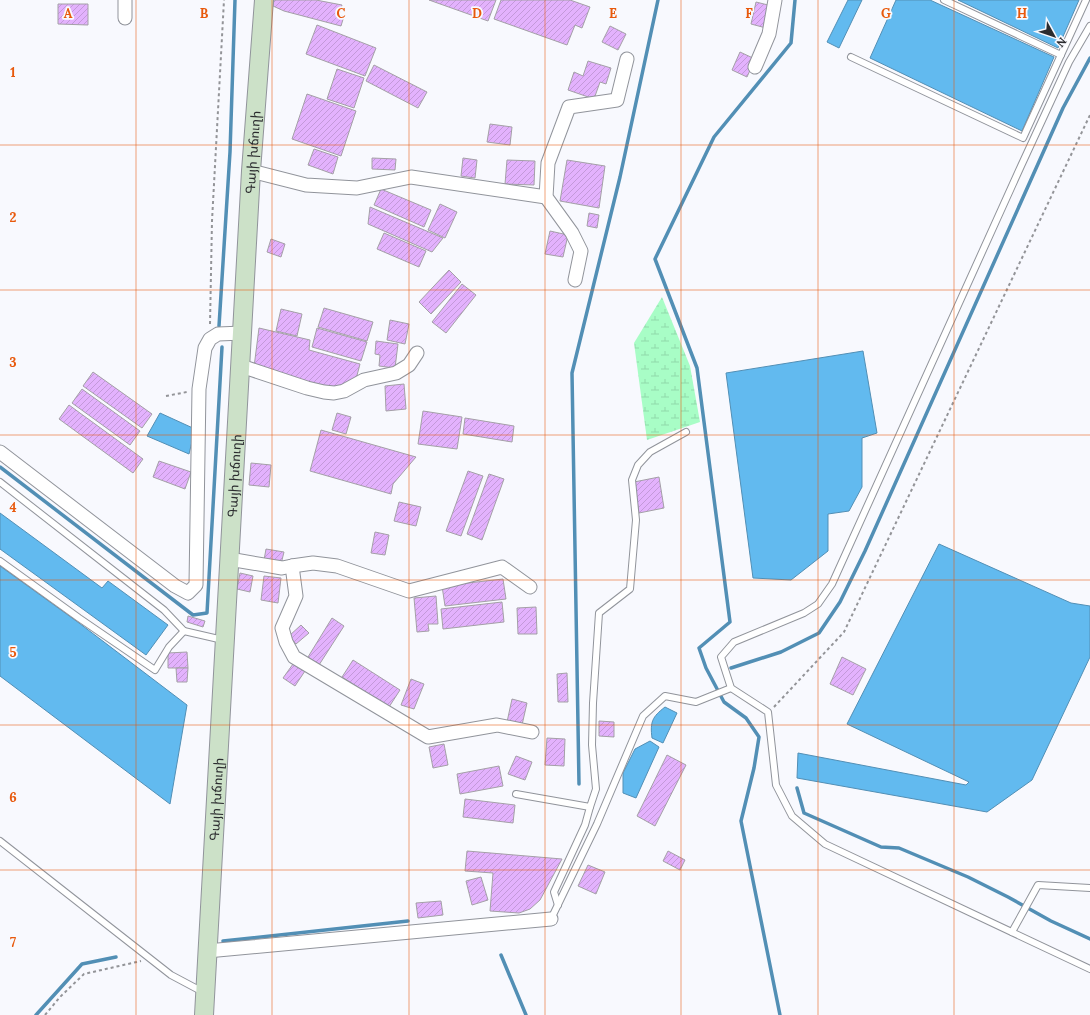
<svg xmlns="http://www.w3.org/2000/svg" width="1090" height="1015" viewBox="0 0 1090 1015" font-family="Lora,'Noto Sans Armenian',serif">
  <defs>
    <pattern id="wetland-marsh" width="20" height="14" patternUnits="userSpaceOnUse"><rect width="20" height="14" fill="#a8fdc6"/><path d="M1 5h8M5 5V1M11 12h8M15 12V8" fill="none" stroke="#91d9aa"/></pattern>
    <pattern id="building-hatch" width="6" height="6" patternUnits="userSpaceOnUse"><rect width="6" height="6" fill="#e3b2fd"/><path d="M-1 1l2-2M0 6l6-6M5 7l2-2" fill="none" stroke="#c399d9"/></pattern>
  </defs>
  <rect width="100%" height="100%" fill="#f8f9fe"/>
  <path fill="url(#wetland-marsh)" d="M 662,297 L 690,366 L 700,422 L 647,440 L 634,343 Z"/>
  <g fill="#62baef" stroke="#528fb5">
    <path d="M 848,0 L 862,0 L 839,48 L 827,42 Z"/>
    <path d="M 896,0 L 930,0 L 1054,57 L 1022,131 L 870,58 Z"/>
    <path d="M 958,0 L 1079,0 L 1058,48 Z"/>
    <path d="M 863,351 L 877,433 L 862,438 L 862,487 L 849,511 L 828,514 L 828,551 L 791,580 L 753,578 L 726,373 Z"/>
    <path d="M 160,413 L 195,429 L 189,454 L 147,436 Z"/>
    <path d="M 0,513 L 102,588 L 108,581 L 168,625 L 146,655 L 0,549 Z"/>
    <path d="M 939,544 L 1071,603 L 1090,606 L 1090,657 L 1032,780 L 987,812 L 797,778 L 798,753 L 966,785 L 969,782 L 847,724 Z"/>
    <path d="M 0,566 L 79,623 L 187,705 L 170,804 L 0,676 Z"/>
    <path d="M 665,707 L 677,713 L 663,743 L 652,738 C 650,722 652,717 665,707 Z"/>
    <path d="M 650,741 L 659,747 L 636,798 L 623,793 L 623,773 L 635,749 Z"/>
  </g>
  <g fill="none" stroke-linecap="round" stroke-linejoin="round">
    <g stroke="#528fb5" stroke-width="3.5">
      <path d="M 219,326 L 230,152 L 235,0"/>
      <path d="M 0,467 L 193,615 L 207,613 L 222,347"/>
      <path d="M 731,668 L 781,652 L 819,633 L 840,602 L 865,551 L 1063,108 L 1090,58"/>
      <path d="M 579,784 L 572,373 L 620,177 L 658,0"/>
      <path d="M 797,788 L 804,813 L 881,847 L 899,848 L 968,877 L 1008,897 L 1051,921 L 1090,939"/>
      <path d="M 223,941 L 408,921"/>
      <path d="M 501,955 L 526,1015"/>
      <path d="M 36,1015 L 82,964 L 116,957"/>
      <path d="M 780,1015 L 741,821 L 754,768 L 759,737 L 746,718 L 724,702 L 706,668 L 699,648 L 730,622 L 697,368 L 655,259 L 714,137 L 791,43 L 795,0"/>
    </g>
  </g>
  <g fill="url(#building-hatch)" stroke="#a4a0a7">
    <path d="M 274,0 L 316,0 L 342,5 L 339,15 L 344,16 L 341,26 L 284,11 L 273,6 Z"/>
    <path d="M 429,0 L 496,0 L 488,21 Z"/>
    <path d="M 501,0 L 570,0 L 590,7 L 582,28 L 575,25 L 567,45 L 494,19 Z"/>
    <path d="M 756,2 L 772,6 L 766,28 L 751,24 Z"/>
    <path d="M 58,4 L 88,4 L 88,25 L 58,24 Z"/>
    <path d="M 317,25 L 376,48 L 365,76 L 306,54 Z"/>
    <path d="M 610,26 L 626,34 L 618,50 L 602,42 Z"/>
    <path d="M 740,52 L 755,59 L 747,77 L 732,70 Z"/>
    <path d="M 588,61 L 611,68 L 606,84 L 600,82 L 594,99 L 568,90 L 574,72 L 583,76 Z"/>
    <path d="M 374,65 L 427,92 L 418,108 L 366,81 Z"/>
    <path d="M 337,69 L 364,78 L 354,108 L 327,99 Z"/>
    <path d="M 307,94 L 356,111 L 341,156 L 292,139 Z"/>
    <path d="M 490,124 L 512,127 L 510,145 L 487,142 Z"/>
    <path d="M 314,149 L 338,157 L 333,174 L 308,165 Z"/>
    <path d="M 372,158 L 396,159 L 395,170 L 372,169 Z"/>
    <path d="M 463,158 L 477,160 L 475,178 L 461,176 Z"/>
    <path d="M 507,160 L 535,161 L 534,185 L 505,184 Z"/>
    <path d="M 567,160 L 605,166 L 599,208 L 560,201 Z"/>
    <path d="M 381,189 L 431,210 L 424,227 L 374,205 Z"/>
    <path d="M 440,204 L 457,212 L 445,238 L 428,230 Z"/>
    <path d="M 370,207 L 443,238 L 432,252 L 368,224 Z"/>
    <path d="M 589,213 L 599,215 L 597,228 L 587,226 Z"/>
    <path d="M 550,231 L 568,235 L 563,257 L 545,254 Z"/>
    <path d="M 384,233 L 426,251 L 419,267 L 377,249 Z"/>
    <path d="M 271,239 L 285,244 L 281,257 L 267,252 Z"/>
    <path d="M 449,270 L 461,282 L 431,314 L 419,302 Z"/>
    <path d="M 462,284 L 476,295 L 446,333 L 432,322 Z"/>
    <path d="M 324,308 L 373,322 L 367,341 L 318,327 Z"/>
    <path d="M 281,309 L 302,314 L 297,336 L 276,331 Z"/>
    <path d="M 390,320 L 409,324 L 405,344 L 387,340 Z"/>
    <path d="M 259,328 L 310,340 L 309,350 L 360,364 L 355,383 L 330,391 L 254,367 Z"/>
    <path d="M 317,328 L 367,342 L 361,361 L 312,347 Z"/>
    <path d="M 376,341 L 398,344 L 395,368 L 379,366 L 380,355 L 375,354 Z"/>
    <path d="M 93,372 L 152,414 L 142,428 L 83,386 Z"/>
    <path d="M 404,384 L 406,409 L 386,411 L 385,386 Z"/>
    <path d="M 82,389 L 140,431 L 130,445 L 72,403 Z"/>
    <path d="M 69,405 L 143,459 L 133,473 L 59,419 Z"/>
    <path d="M 423,411 L 462,417 L 457,449 L 418,444 Z"/>
    <path d="M 337,413 L 351,417 L 346,434 L 332,430 Z"/>
    <path d="M 465,418 L 514,426 L 512,442 L 463,434 Z"/>
    <path d="M 321,430 L 416,457 L 393,484 L 391,494 L 310,471 Z"/>
    <path d="M 159,461 L 191,472 L 185,489 L 153,477 Z"/>
    <path d="M 251,463 L 271,465 L 269,487 L 249,485 Z"/>
    <path d="M 468,471 L 483,476 L 461,536 L 446,531 Z"/>
    <path d="M 489,474 L 504,479 L 482,540 L 467,534 Z"/>
    <path d="M 659,477 L 664,508 L 639,513 L 634,482 Z"/>
    <path d="M 399,502 L 421,507 L 416,526 L 394,521 Z"/>
    <path d="M 375,532 L 389,535 L 385,555 L 371,553 Z"/>
    <path d="M 266,549 L 284,552 L 281,564 L 264,560 Z"/>
    <path d="M 240,573 L 253,576 L 250,592 L 237,589 Z"/>
    <path d="M 264,576 L 281,578 L 278,603 L 261,600 Z"/>
    <path d="M 503,579 L 506,599 L 445,606 L 442,586 Z"/>
    <path d="M 436,596 L 438,624 L 428,624 L 429,631 L 417,632 L 414,598 Z"/>
    <path d="M 502,602 L 504,622 L 443,629 L 441,609 Z"/>
    <path d="M 536,607 L 537,634 L 518,634 L 517,608 Z"/>
    <path d="M 188,616 L 205,621 L 203,627 L 187,622 Z"/>
    <path d="M 332,618 L 344,626 L 319,665 L 308,657 Z"/>
    <path d="M 301,625 L 309,633 L 296,644 L 289,636 Z"/>
    <path d="M 187,652 L 188,668 L 168,668 L 168,653 Z"/>
    <path d="M 842,657 L 866,669 L 853,695 L 830,684 Z"/>
    <path d="M 353,660 L 400,690 L 389,707 L 342,677 Z"/>
    <path d="M 293,664 L 305,671 L 295,686 L 283,678 Z"/>
    <path d="M 176,668 L 188,668 L 187,682 L 177,682 Z"/>
    <path d="M 567,673 L 568,702 L 558,702 L 557,674 Z"/>
    <path d="M 411,679 L 424,684 L 414,709 L 401,705 Z"/>
    <path d="M 512,699 L 527,703 L 522,725 L 507,722 Z"/>
    <path d="M 599,721 L 614,722 L 614,737 L 599,736 Z"/>
    <path d="M 547,738 L 565,739 L 564,766 L 545,765 Z"/>
    <path d="M 444,744 L 448,765 L 433,768 L 429,747 Z"/>
    <path d="M 667,755 L 686,765 L 655,826 L 637,816 Z"/>
    <path d="M 516,756 L 532,762 L 525,780 L 508,774 Z"/>
    <path d="M 499,766 L 503,786 L 460,794 L 457,774 Z"/>
    <path d="M 465,799 L 515,805 L 513,823 L 463,817 Z"/>
    <path d="M 467,851 L 562,859 L 540,900 L 530,909 L 519,913 L 490,911 L 493,873 L 465,871 Z"/>
    <path d="M 668,851 L 685,860 L 680,870 L 663,861 Z"/>
    <path d="M 588,865 L 605,872 L 596,894 L 578,886 Z"/>
    <path d="M 481,877 L 488,900 L 472,905 L 466,881 Z"/>
    <path d="M 441,901 L 443,915 L 418,918 L 416,903 Z"/>
  </g>
  <g fill="none" stroke-linecap="round" stroke-linejoin="round">
    <defs>
      <g id="service">
        <path d="M 944,0 L 1061,55"/>
        <path d="M 1090,26 L 1069,62 L 1021,166 L 832,584 L 818,604 L 804,613 L 734,642 L 721,657 L 731,688 L 768,712 L 776,785 L 792,816 L 825,844 L 1090,969"/>
        <path d="M 851,57 L 1023,138 L 1086,0"/>
        <path d="M 0,482 L 164,610 L 184,631 L 223,640"/>
        <path d="M 0,561 L 79,618 L 155,670 L 169,647 L 184,631"/>
        <path d="M 516,794 L 590,807 L 585,825 L 554,892 L 558,905"/>
        <path d="M 590,807 L 596,789 L 592,745 L 593,703 L 599,613 L 630,589 L 636,520 L 632,480 L 638,465 L 650,452 L 686,432"/>
        <path d="M 0,841 L 171,975 L 203,992"/>
        <path d="M 551,919 L 597,824 L 643,716 L 665,696 L 696,702 L 731,688"/>
        <path d="M 1012,932 L 1038,885 L 1090,888"/>
      </g>
      <g id="minor">
        <path d="M 125,0 L 125,18"/>
        <path d="M 755,67 L 769,34 L 775,0"/>
        <path d="M 251,171 L 306,185 L 357,188 L 411,177 L 546,197"/>
        <path d="M 575,280 L 581,251 L 572,233 L 546,197 L 548,163 L 569,107 L 617,100 L 627,59"/>
        <path d="M 241,366 L 307,388 L 324,392 L 334,393 L 344,391 L 364,380 L 396,373 L 409,365 L 417,353"/>
        <path d="M 0,452 L 175,586 L 188,593 L 196,585 L 199,389 L 205,348 L 210,339 L 218,334 L 243,333"/>
        <path d="M 229,559 L 282,568 L 292,566 L 313,563 L 337,566 L 409,591 L 502,567 L 530,587"/>
        <path d="M 292,566 L 296,596 L 282,628 L 286,642 L 294,657 L 428,737 L 497,725 L 532,732"/>
        <path d="M 207,951 L 551,919"/>
      </g>
      <g id="secondary">
        <path id="s1" d="M 204,1015 L 251,171 L 264,0"/>
      </g>
    </defs>
    <use href="#service" stroke="#91949b" stroke-width="8"/>
    <use href="#minor" stroke="#91949b" stroke-width="15"/>
    <use href="#secondary" stroke="#91949b" stroke-width="20"/>
    <g stroke="#939498" stroke-width="2" stroke-dasharray="3 3" stroke-linecap="butt">
      <path d="M 210,324 L 212,221 L 224,0"/>
      <path d="M 166,396 L 187,392"/>
      <path d="M 774,707 L 844,632 L 1090,115"/>
      <path d="M 45,1015 L 60,997 L 84,974 L 141,961"/>
    </g>
    <use href="#service" stroke="#fff" stroke-width="6"/>
    <use href="#minor" stroke="#fff" stroke-width="13"/>
    <use href="#secondary" stroke="#cce1c8" stroke-width="18"/>
  </g>
  <path fill="none" stroke="#e8590c" stroke-width="1" stroke-opacity="0.55" d="M 136,0 L 136,1015M 272,0 L 272,1015M 409,0 L 409,1015M 545,0 L 545,1015M 681,0 L 681,1015M 818,0 L 818,1015M 954,0 L 954,1015M 0,145 L 1090,145M 0,290 L 1090,290M 0,435 L 1090,435M 0,580 L 1090,580M 0,725 L 1090,725M 0,870 L 1090,870"/>
  <g text-anchor="middle" stroke-width="3.5" stroke-linejoin="round" paint-order="stroke">
    <g font-size="13" fill="#2b2c2f" stroke="#f8f9fe">
      <text dy="5" stroke="none"><textPath href="#s1" startOffset="864">Գայի խճուղի</textPath></text>
      <text dy="5" stroke="none"><textPath href="#s1" startOffset="540">Գայի խճուղի</textPath></text>
      <text dy="5" stroke="none"><textPath href="#s1" startOffset="216">Գայի խճուղի</textPath></text>
    </g>
  </g>
  <g font-size="13" text-anchor="middle" font-weight="bold" fill="#e8590c" stroke="#f8f9fe" stroke-width="3.5" stroke-linejoin="round" paint-order="stroke">
    <text x="68" y="18">A</text>
    <text x="204" y="18">B</text>
    <text x="341" y="18">C</text>
    <text x="477" y="18">D</text>
    <text x="613" y="18">E</text>
    <text x="749" y="18">F</text>
    <text x="886" y="18">G</text>
    <text x="1022" y="18">H</text>
    <text x="13" y="77">1</text>
    <text x="13" y="222">2</text>
    <text x="13" y="367">3</text>
    <text x="13" y="512">4</text>
    <text x="13" y="657">5</text>
    <text x="13" y="802">6</text>
    <text x="13" y="947">7</text>
  </g>
  <g transform="translate(1054 36) rotate(130)" stroke="#f8f9fe" stroke-width="3" paint-order="stroke">
  <path d="M0-3L7 15L0 10L-7 15Z" fill="#2b2c2f"/>
  <text y="-6" font-size="11" font-weight="bold" text-anchor="middle" fill="#2b2c2f">N</text>
  </g>
</svg>
